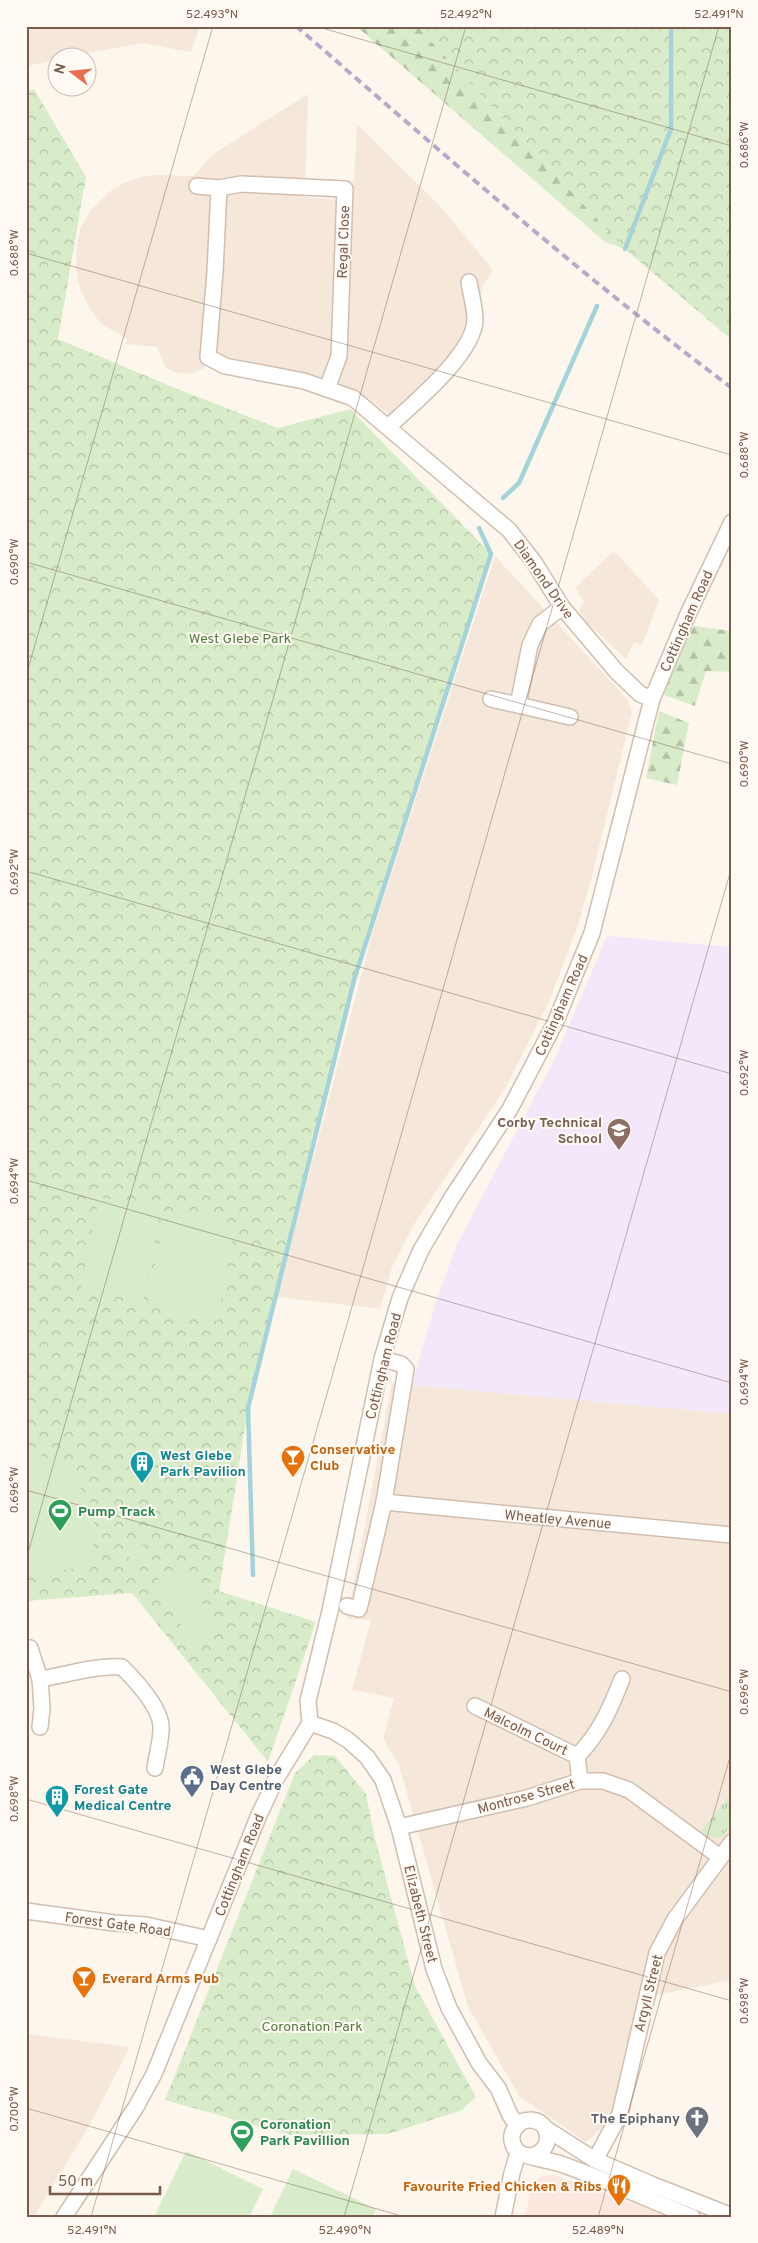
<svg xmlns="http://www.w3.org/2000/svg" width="758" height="2243" viewBox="0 0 758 2243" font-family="Overpass,sans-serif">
  <defs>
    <pattern id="grass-tufts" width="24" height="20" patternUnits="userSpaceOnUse" patternTransform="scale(1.25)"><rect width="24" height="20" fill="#d8ecc9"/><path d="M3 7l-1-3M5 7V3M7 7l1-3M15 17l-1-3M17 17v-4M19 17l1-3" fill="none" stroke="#b4c2a5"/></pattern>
    <pattern id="forest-firs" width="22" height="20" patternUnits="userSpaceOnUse" patternTransform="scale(1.25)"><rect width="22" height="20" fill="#d8ecc9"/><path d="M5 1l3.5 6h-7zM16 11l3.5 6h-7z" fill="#b4c2a5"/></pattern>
    <pattern id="park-crowns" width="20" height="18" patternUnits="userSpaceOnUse" patternTransform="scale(1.25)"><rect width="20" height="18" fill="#d8ecc9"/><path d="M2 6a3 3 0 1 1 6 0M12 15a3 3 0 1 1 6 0" fill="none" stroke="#b4c2a5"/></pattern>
  </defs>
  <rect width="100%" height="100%" fill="#fdf6ec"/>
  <g fill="#f5e8da">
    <path d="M 26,26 L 200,26 L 191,52 L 141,43 L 68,57 L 58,58 L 57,60 L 26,66 Z"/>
    <path d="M 308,94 L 305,197 L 337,200 L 354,180 L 357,124 L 440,206 L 493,270 L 482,288 L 474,344 L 467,360 L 442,388 L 401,423 L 361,394 L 346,388 L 305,375 L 230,357 L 206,356 L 204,368 L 193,374 L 173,372 L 166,368 L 157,347 L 126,344 L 127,339 L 100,323 L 89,307 L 80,288 L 76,270 L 77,245 L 81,226 L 91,210 L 109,192 L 124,183 L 143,177 L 155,175 L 194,176 L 213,154 Z"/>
    <path d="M 614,551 L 659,600 L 642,645 L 634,642 L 626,659 L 585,621 L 579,610 L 584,601 L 575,588 Z"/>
    <path d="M 495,556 L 627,699 L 630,705 L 632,712 L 591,880 L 578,925 L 549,1002 L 506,1087 L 416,1221 L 392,1267 L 380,1309 L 277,1297 L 374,927 Z"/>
    <path d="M 392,1383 L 732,1414 L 732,1980 L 646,1997 L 620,2114 L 586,2142 L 519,2096 L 468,2007 L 399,1765 L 383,1739 L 394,1698 L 352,1690 L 371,1620 L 347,1619 Z"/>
    <path d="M 26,2034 L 130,2047 L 89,2126 L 34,2217 L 26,2217 Z"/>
  </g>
  <path fill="#fde8e0" d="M 547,2175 L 555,2175 L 672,2217 L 525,2217 L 532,2184 L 540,2177 Z"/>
  <path fill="#f3e8fa" d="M 607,936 L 732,947 L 732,1414 L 412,1385 L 436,1301 L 457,1244 L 555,1058 Z"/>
  <path fill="url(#grass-tufts)" d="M 732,1793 L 732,1824 L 722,1837 L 710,1838 L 701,1831 Z"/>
  <g fill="url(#forest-firs)">
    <path d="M 356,26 L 417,26 L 625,249 L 605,242 Z"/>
    <path d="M 694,626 L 732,631 L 732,672 L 706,671 L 695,706 L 664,695 L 676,658 Z"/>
    <path d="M 659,711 L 689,723 L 677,785 L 646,778 Z"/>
  </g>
  <g fill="url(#park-crowns)">
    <path d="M 417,26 L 732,26 L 732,340 L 625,249 Z"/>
    <path d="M 34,89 L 86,177 L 58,339 L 175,388 L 278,428 L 350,409 L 491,554 L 354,980 L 248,1408 L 219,1591 L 316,1622 L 268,1762 L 132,1593 L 26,1601 L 26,91 Z"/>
    <path d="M 314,1755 L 335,1756 L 366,1794 L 375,1839 L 415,1986 L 476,2097 L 462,2110 L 388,2134 L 290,2135 L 165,2100 L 295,1773 Z"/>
  </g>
  <g fill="#d8ecc9">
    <path d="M 99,1197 L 161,1209 L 143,1301 L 81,1289 Z"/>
    <path d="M 166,1210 L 236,1224 L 217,1321 L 147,1307 Z"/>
    <path d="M 31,1450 L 66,1467 L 95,1509 L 93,1554 L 73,1569 L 26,1574 L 26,1456 Z"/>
    <path d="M 135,1541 L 145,1546 L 136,1561 L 127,1556 Z"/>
    <path d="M 178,1567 L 192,1579 L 203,1605 L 221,1628 L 195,1646 L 156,1587 L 155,1581 Z"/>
    <path d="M 186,2151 L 263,2189 L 249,2217 L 154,2217 Z"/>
    <path d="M 293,2169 L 376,2209 L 373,2217 L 270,2217 Z"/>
  </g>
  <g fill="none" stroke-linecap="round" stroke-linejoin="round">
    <g stroke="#a5d3da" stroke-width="4.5">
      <path d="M 625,249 L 671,129 L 671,26"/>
      <path d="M 503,498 L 519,483 L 597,306"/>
      <path d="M 253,1575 L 248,1408 L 354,980 L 491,554 L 479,528"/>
    </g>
    <defs>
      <g id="minor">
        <path d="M 197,186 L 219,188 L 241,184 L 345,189 L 339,356 L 327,389"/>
        <path d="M 219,188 L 215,272 L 208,357 L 225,366 L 304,381 L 353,398 L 509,530 L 534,562 L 562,607 L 616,671 L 640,694 L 652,699"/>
        <path d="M 388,427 C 412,405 474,354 475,320 C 475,308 471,294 469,282"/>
        <path d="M 562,607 L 540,624 L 530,645 L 518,705 L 570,717"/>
        <path d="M 491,699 L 518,705"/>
        <path d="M 384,1502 L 732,1535"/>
        <path d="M 347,1606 L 359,1609 L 384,1502 L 406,1369 L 401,1364 L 382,1359"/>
        <path d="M 30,1648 L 40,1679 L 42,1708 L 40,1727"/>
        <path d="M 40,1679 C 67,1675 95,1665 122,1667 C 135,1680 159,1706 161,1725 C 162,1738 157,1754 155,1768"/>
        <path d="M 475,1706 L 577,1756 L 580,1781"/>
        <path d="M 310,1723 L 333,1731 L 348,1740 L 367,1757 L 383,1780 L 399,1827 L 434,1969 L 449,2008 L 479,2063 L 498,2088 L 510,2115 L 517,2125"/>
        <path d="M 577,1756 C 599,1735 611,1707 622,1679"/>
        <path d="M 399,1827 L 527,1798 L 580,1781 L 603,1781 L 629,1790 L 720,1857"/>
        <path d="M 26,1911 L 115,1923 L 146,1925 L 209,1939"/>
        <path d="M 545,2128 L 595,2160 L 653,2185 L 732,2216"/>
        <path d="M 530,2156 C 555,2152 552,2119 529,2120 C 524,2120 519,2123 516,2127 C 509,2135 511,2147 520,2153 C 526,2157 554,2161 564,2165 C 608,2181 650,2200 692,2217"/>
        <path d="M 595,2160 L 620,2114 L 657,1953 L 675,1919 L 732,1842"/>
        <path d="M 64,2217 L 136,2107 L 154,2074 L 259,1815 L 276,1779 L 310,1723 L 308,1701 L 330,1611 L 382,1359 L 400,1298 L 421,1250 L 451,1199 L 510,1109 L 556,1021 L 592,933 L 652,699 L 688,614 L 732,522"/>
        <path d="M 503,2217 L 512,2173 L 518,2153"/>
      </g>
    </defs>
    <use href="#minor" stroke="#d1beb0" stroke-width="18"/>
    <use href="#minor" stroke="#fff" stroke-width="15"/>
    <path stroke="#b9a8c9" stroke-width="4" stroke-dasharray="8 5" stroke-linecap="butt" d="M 296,26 C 439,150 580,275 732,388"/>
  </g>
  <path fill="none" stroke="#7a5c4d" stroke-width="1" stroke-opacity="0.45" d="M 315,26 L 732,146M 26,253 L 732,455M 26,562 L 732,764M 26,676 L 213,26M 26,871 L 732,1074M 26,1180 L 732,1383M 26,1490 L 732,1692M 26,1560 L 466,26M 26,1799 L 732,2001M 26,2108 L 405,2217M 91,2217 L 719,26M 344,2217 L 732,866M 598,2217 L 732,1750"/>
  <defs>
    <symbol id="school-pin" viewBox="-11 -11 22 30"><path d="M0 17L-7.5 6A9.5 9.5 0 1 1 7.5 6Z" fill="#8d6e63" stroke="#fffaf3"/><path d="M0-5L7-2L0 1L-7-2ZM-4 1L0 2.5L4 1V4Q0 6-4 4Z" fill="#fff"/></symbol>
    <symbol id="bar-pin" viewBox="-11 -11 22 30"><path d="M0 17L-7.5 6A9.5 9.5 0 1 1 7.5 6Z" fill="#e8710a" stroke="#fffaf3"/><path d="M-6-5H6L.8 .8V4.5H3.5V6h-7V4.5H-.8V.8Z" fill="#fff"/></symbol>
    <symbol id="building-pin" viewBox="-11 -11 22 30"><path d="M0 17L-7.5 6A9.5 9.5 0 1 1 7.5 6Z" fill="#0f9aa8" stroke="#fffaf3"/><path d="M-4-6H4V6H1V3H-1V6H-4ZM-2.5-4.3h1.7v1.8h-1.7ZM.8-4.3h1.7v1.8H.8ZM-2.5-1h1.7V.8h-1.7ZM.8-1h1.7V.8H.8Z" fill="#fff"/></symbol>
    <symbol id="stadium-pin" viewBox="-11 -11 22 30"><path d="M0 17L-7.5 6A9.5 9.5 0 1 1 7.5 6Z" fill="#2e9e5b" stroke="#fffaf3"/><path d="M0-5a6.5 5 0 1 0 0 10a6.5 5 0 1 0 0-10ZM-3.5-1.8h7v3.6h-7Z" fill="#fff"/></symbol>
    <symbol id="civic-pin" viewBox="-11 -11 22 30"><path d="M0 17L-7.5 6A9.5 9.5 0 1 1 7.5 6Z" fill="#5c6f8a" stroke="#fffaf3"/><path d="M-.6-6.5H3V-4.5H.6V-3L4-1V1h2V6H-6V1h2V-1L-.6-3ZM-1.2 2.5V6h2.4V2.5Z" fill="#fff"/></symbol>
    <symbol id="church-pin" viewBox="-11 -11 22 30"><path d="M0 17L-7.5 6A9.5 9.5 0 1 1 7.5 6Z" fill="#6b7280" stroke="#fffaf3"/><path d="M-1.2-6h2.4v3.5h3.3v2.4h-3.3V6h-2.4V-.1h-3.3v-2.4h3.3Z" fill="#fff"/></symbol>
    <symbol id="restaurant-pin" viewBox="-11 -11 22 30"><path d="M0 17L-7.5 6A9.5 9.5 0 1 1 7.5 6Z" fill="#e8710a" stroke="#fffaf3"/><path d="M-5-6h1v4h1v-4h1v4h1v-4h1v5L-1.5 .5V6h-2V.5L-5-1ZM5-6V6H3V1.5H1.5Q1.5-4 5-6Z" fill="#fff"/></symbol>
  </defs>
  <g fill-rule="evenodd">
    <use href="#school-pin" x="605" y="1116" width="28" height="38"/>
    <use href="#bar-pin" x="279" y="1443" width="28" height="38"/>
    <use href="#building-pin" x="128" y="1449" width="28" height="38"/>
    <use href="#stadium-pin" x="46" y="1497" width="28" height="38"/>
    <use href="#civic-pin" x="178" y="1763" width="28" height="38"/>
    <use href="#building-pin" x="43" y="1783" width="28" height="38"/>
    <use href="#bar-pin" x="70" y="1964" width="28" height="38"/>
    <use href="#church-pin" x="683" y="2104" width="28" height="38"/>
    <use href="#stadium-pin" x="228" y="2118" width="28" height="38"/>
    <use href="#restaurant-pin" x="605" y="2172" width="28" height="38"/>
  </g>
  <g text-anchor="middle" stroke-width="4" stroke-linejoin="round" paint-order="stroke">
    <g font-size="14" fill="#7a5c4d" stroke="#fffaf3">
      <text transform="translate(343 242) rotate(-88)" y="5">Regal Close</text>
      <text transform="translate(544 579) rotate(55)" y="5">Diamond Drive</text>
      <text transform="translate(686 621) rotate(-66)" y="5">Cottingham Road</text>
      <text transform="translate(561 1005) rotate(-66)" y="5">Cottingham Road</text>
      <text transform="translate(383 1366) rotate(-76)" y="5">Cottingham Road</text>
      <text transform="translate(558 1519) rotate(5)" y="5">Wheatley Avenue</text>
      <text transform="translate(526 1731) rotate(26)" y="5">Malcolm Court</text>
      <text transform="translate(526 1796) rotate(-15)" y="5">Montrose Street</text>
      <text transform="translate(239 1865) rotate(-68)" y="5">Cottingham Road</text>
      <text transform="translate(421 1914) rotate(76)" y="5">Elizabeth Street</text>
      <text transform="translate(118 1924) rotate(8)" y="5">Forest Gate Road</text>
      <text transform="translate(648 1993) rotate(-76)" y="5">Argyll Street</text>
    </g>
    <g font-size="14" fill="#537a41" stroke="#fffaf3">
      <text x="240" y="643">West Glebe Park</text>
      <text x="312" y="2031">Coronation Park</text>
    </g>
    <g font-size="14" font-weight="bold" fill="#785e54" stroke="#fffaf3" text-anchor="end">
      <text x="602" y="1127">Corby Technical<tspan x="602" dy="16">School</tspan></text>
    </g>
    <g font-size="14" font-weight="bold" fill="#c56008" stroke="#fffaf3" text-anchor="start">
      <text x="310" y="1454">Conservative<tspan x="310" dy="16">Club</tspan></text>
      <text x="102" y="1983">Everard Arms Pub</text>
      <text x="602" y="2191" text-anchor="end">Favourite Fried Chicken &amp; Ribs</text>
    </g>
    <g font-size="14" font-weight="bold" fill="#0d838f" stroke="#fffaf3" text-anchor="start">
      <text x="160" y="1460">West Glebe<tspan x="160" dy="16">Park Pavilion</tspan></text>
      <text x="74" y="1794">Forest Gate<tspan x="74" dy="16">Medical Centre</tspan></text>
    </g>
    <g font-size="14" font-weight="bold" fill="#27864d" stroke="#fffaf3" text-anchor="start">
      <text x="78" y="1516">Pump Track</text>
      <text x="260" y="2129">Coronation<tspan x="260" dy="16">Park Pavillion</tspan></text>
    </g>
    <g font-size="14" font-weight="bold" fill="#4e5e75" stroke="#fffaf3" text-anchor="start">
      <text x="210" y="1774">West Glebe<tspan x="210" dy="16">Day Centre</tspan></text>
    </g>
    <g font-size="14" font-weight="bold" fill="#5b616d" stroke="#fffaf3" text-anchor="end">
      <text x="680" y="2123">The Epiphany</text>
    </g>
  </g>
  <rect width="758" height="2243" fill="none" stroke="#fffaf3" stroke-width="55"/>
  <g transform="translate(72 72) rotate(286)"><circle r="24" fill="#fffaf3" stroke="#cabbb1"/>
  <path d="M0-4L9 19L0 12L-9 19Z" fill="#e76f51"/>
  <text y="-8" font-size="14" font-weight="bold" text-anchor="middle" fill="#7a5c4d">N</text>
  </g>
  <path d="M50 2186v8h110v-8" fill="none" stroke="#7a5c4d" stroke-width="2.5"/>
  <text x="58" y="2186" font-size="15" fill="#7a5c4d" stroke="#fffaf3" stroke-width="4" paint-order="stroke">50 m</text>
  <rect x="28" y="28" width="702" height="2188" fill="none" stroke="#7a5c4d" stroke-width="2"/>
  <g font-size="12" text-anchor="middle" fill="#7a5c4d">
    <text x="212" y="18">52.493°N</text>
    <text x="466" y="18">52.492°N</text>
    <text x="719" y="18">52.491°N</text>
    <text transform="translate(744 145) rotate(-90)" y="4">0.686°W</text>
    <text transform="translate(14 253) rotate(-90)" y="4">0.688°W</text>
    <text transform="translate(744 455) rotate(-90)" y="4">0.688°W</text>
    <text transform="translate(14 562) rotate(-90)" y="4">0.690°W</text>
    <text transform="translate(744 764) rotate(-90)" y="4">0.690°W</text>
    <text transform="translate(14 872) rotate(-90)" y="4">0.692°W</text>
    <text transform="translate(744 1073) rotate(-90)" y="4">0.692°W</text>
    <text transform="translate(14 1181) rotate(-90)" y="4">0.694°W</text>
    <text transform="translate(744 1382) rotate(-90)" y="4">0.694°W</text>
    <text transform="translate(14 1490) rotate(-90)" y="4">0.696°W</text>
    <text transform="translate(744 1692) rotate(-90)" y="4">0.696°W</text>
    <text transform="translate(14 1799) rotate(-90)" y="4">0.698°W</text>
    <text transform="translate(744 2001) rotate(-90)" y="4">0.698°W</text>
    <text transform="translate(14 2109) rotate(-90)" y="4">0.700°W</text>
    <text x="92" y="2234">52.491°N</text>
    <text x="345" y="2234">52.490°N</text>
    <text x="598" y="2234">52.489°N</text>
  </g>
</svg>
